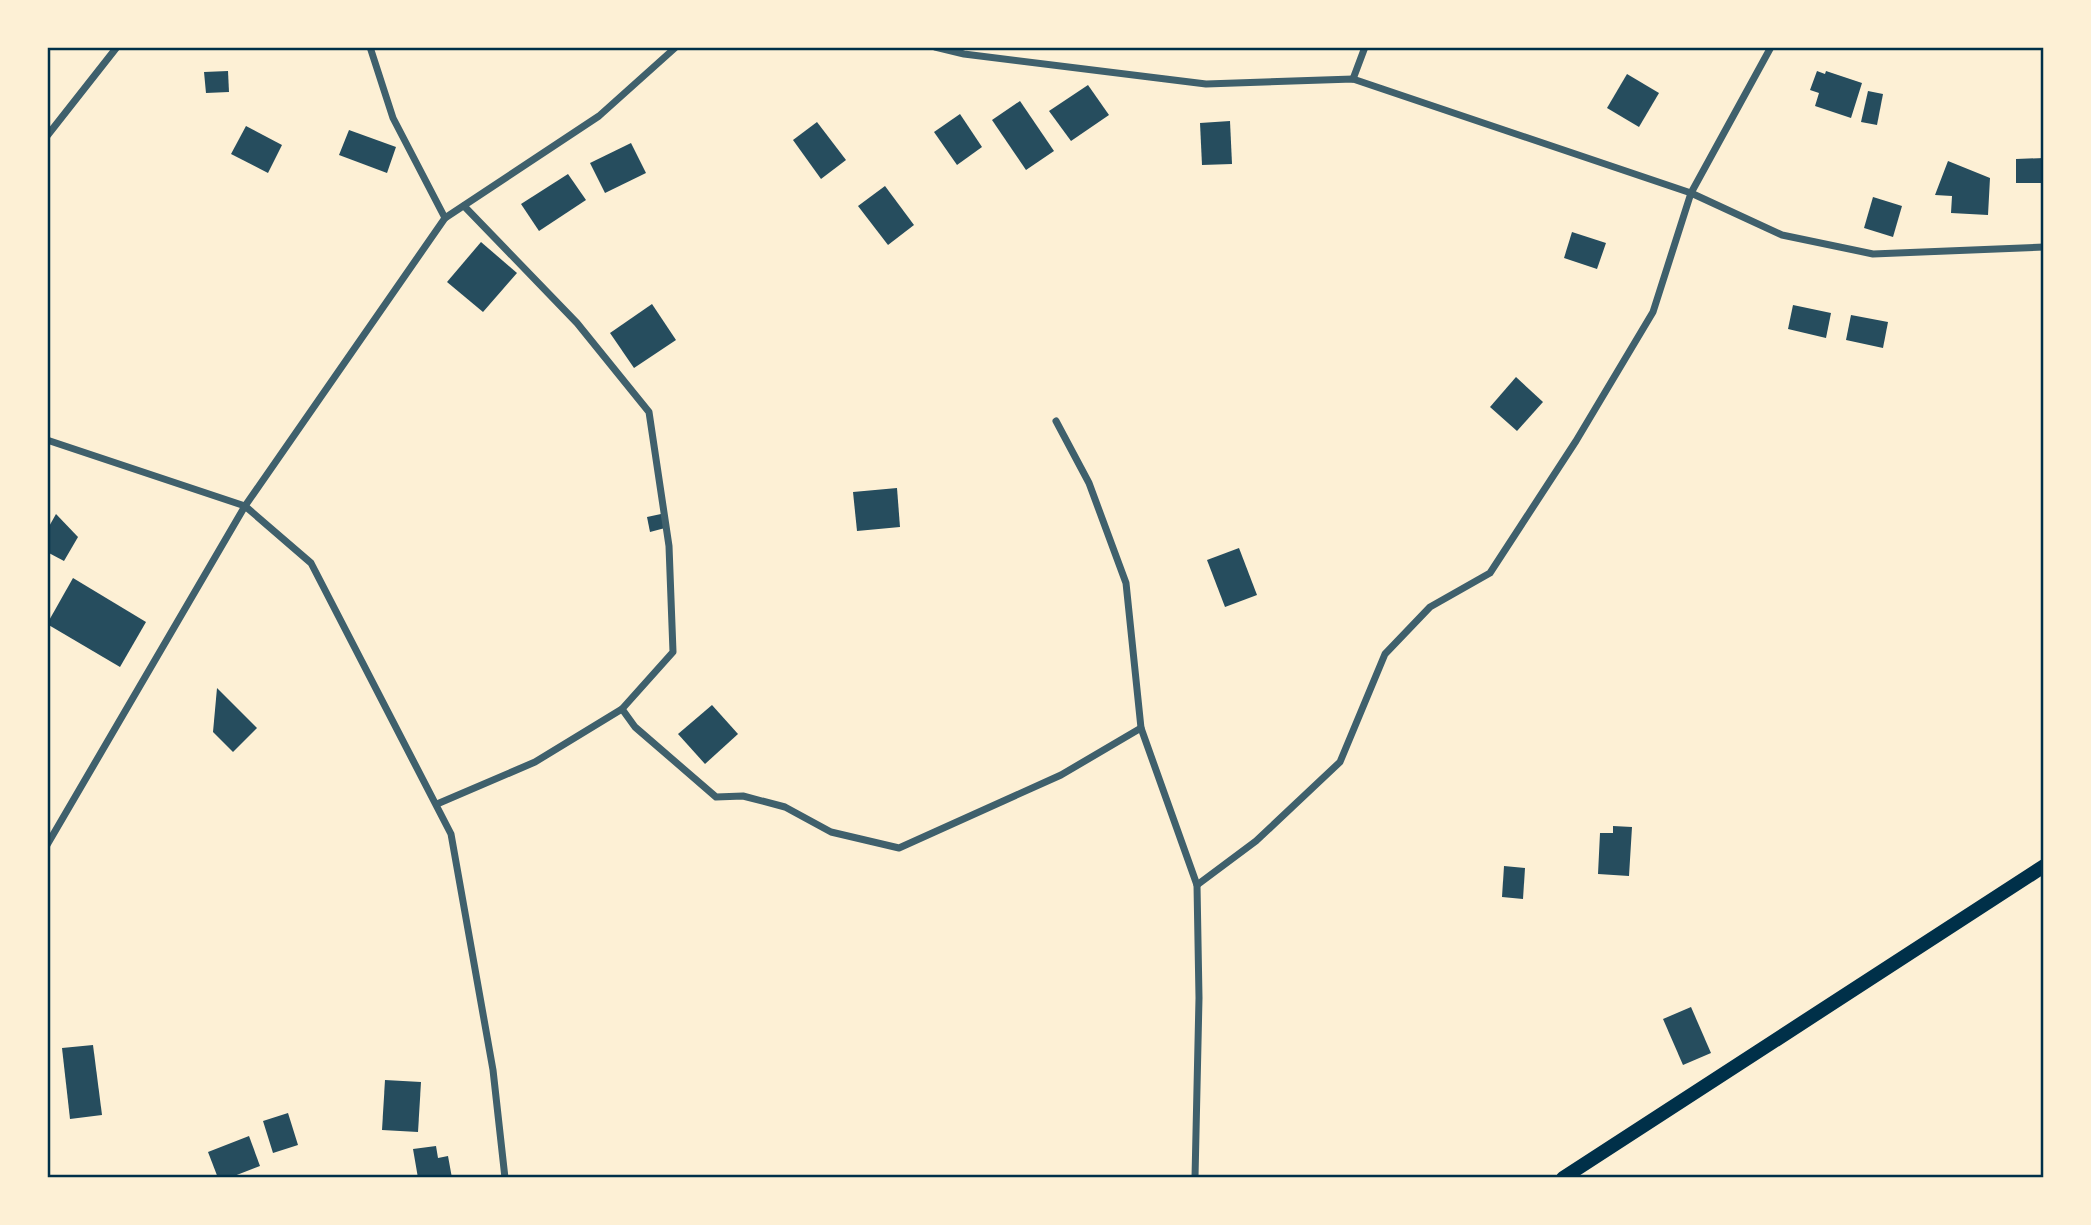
<svg xmlns="http://www.w3.org/2000/svg" width="2091" height="1225" viewBox="0 0 2091 1225" font-family="'Fira Sans Condensed',sans-serif">
  <rect width="100%" height="100%" fill="#fdf0d5"/>
  <g fill="#264d5e">
    <path d="M 228,71 L 229,92 L 206,93 L 204,72 Z"/>
    <path d="M 1817,71 L 1825,74 L 1826,71 L 1862,83 L 1851,118 L 1815,106 L 1819,93 L 1810,90 Z"/>
    <path d="M 1627,74 L 1659,93 L 1639,127 L 1607,108 Z"/>
    <path d="M 1088,85 L 1109,115 L 1071,141 L 1049,111 Z"/>
    <path d="M 1868,91 L 1883,94 L 1877,125 L 1861,122 Z"/>
    <path d="M 1020,101 L 1054,151 L 1026,170 L 992,120 Z"/>
    <path d="M 960,114 L 982,147 L 957,165 L 934,132 Z"/>
    <path d="M 1230,121 L 1232,164 L 1202,165 L 1200,123 Z"/>
    <path d="M 817,122 L 846,160 L 821,179 L 793,140 Z"/>
    <path d="M 246,126 L 282,145 L 268,173 L 231,154 Z"/>
    <path d="M 349,130 L 396,147 L 387,173 L 339,155 Z"/>
    <path d="M 631,143 L 646,173 L 605,193 L 590,163 Z"/>
    <path d="M 2044,158 L 2044,183 L 2016,183 L 2016,159 Z"/>
    <path d="M 1948,161 L 1990,178 L 1988,215 L 1951,213 L 1952,196 L 1935,195 Z"/>
    <path d="M 568,174 L 586,200 L 539,231 L 521,204 Z"/>
    <path d="M 885,186 L 914,225 L 888,245 L 858,206 Z"/>
    <path d="M 1873,197 L 1902,206 L 1893,237 L 1864,228 Z"/>
    <path d="M 1572,232 L 1606,243 L 1597,269 L 1564,258 Z"/>
    <path d="M 481,242 L 517,273 L 483,312 L 447,282 Z"/>
    <path d="M 652,304 L 676,340 L 634,368 L 610,333 Z"/>
    <path d="M 1793,305 L 1831,313 L 1826,338 L 1788,329 Z"/>
    <path d="M 1851,315 L 1888,322 L 1883,348 L 1846,340 Z"/>
    <path d="M 1516,377 L 1543,402 L 1517,431 L 1490,407 Z"/>
    <path d="M 897,488 L 900,527 L 857,531 L 853,492 Z"/>
    <path d="M 56,514 L 78,537 L 64,561 L 47,552 L 47,530 Z"/>
    <path d="M 661,514 L 665,528 L 650,532 L 647,517 Z"/>
    <path d="M 1239,548 L 1257,595 L 1225,607 L 1207,560 Z"/>
    <path d="M 73,578 L 146,622 L 120,667 L 47,624 Z"/>
    <path d="M 217,688 L 257,728 L 233,752 L 213,732 Z"/>
    <path d="M 712,705 L 738,734 L 705,764 L 678,734 Z"/>
    <path d="M 1613,826 L 1632,827 L 1629,876 L 1598,874 L 1600,833 L 1613,833 Z"/>
    <path d="M 1504,866 L 1525,868 L 1523,899 L 1502,897 Z"/>
    <path d="M 1691,1007 L 1711,1053 L 1683,1065 L 1663,1019 Z"/>
    <path d="M 93,1045 L 102,1115 L 70,1119 L 62,1048 Z"/>
    <path d="M 385,1080 L 421,1082 L 418,1132 L 382,1130 Z"/>
    <path d="M 288,1113 L 298,1145 L 273,1153 L 263,1121 Z"/>
    <path d="M 249,1136 L 260,1166 L 229,1178 L 218,1178 L 208,1152 Z"/>
    <path d="M 436,1146 L 438,1158 L 448,1156 L 452,1178 L 418,1178 L 413,1149 Z"/>
  </g>
  <g fill="none" stroke-linecap="round" stroke-linejoin="round">
    <g stroke="#3f606c" stroke-width="7">
      <path d="M 370,47 L 393,118 L 445,218"/>
      <path d="M 935,47 L 964,54 L 1206,84 L 1353,79 L 1691,193 L 1782,235 L 1873,254 L 2044,247"/>
      <path d="M 1353,79 L 1365,47"/>
      <path d="M 47,136 L 117,47"/>
      <path d="M 1056,421 L 1089,483 L 1126,583 L 1141,728"/>
      <path d="M 47,440 L 245,506 L 311,563 L 451,834 L 493,1070 L 505,1178"/>
      <path d="M 622,709 L 635,727 L 716,797 L 743,796 L 785,807 L 831,832 L 899,848 L 1061,775 L 1141,728 L 1197,885 L 1199,998 L 1195,1178"/>
      <path d="M 437,804 L 535,762 L 622,709 L 673,652 L 669,546 L 649,412 L 577,323 L 464,206"/>
      <path d="M 47,845 L 245,506 L 445,218 L 599,116 L 676,47"/>
      <path d="M 1197,885 L 1256,841 L 1340,762 L 1385,654 L 1430,607 L 1490,573 L 1576,441 L 1653,312 L 1691,193 L 1771,47"/>
    </g>
    <path stroke="#003049" stroke-width="14" d="M 1563,1178 L 2044,866"/>
  </g>
  <rect width="2091" height="1225" fill="none" stroke="#fdf0d5" stroke-width="98"/>
  <rect x="49" y="49" width="1993" height="1127" fill="none" stroke="#003049" stroke-width="2.5"/>
</svg>
